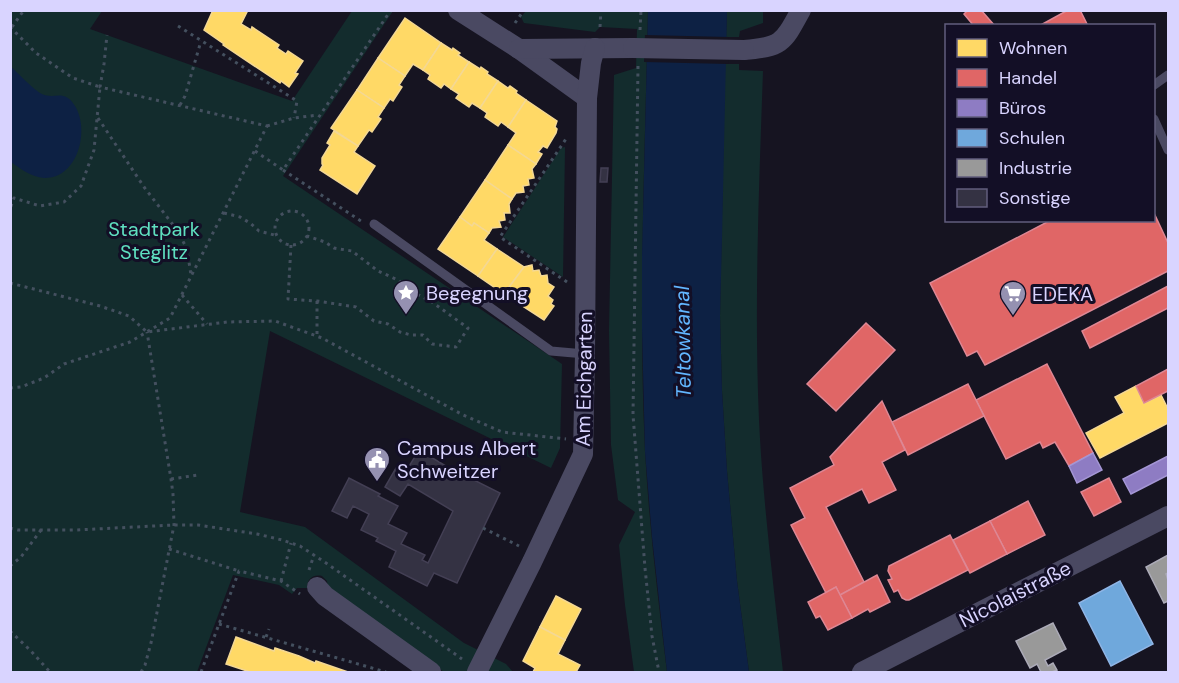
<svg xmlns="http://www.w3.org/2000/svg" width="1179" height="683" viewBox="0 0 1179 683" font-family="'DM Sans',sans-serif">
  <rect width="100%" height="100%" fill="#161421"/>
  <g fill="#132c2d">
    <path d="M 10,11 L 102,11 L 90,29 L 292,101 L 352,11 L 393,11 L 283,176 L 562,364 L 560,448 L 551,468 L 270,331 L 240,512 L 305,527 L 464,643 L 506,664 L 513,672 L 444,672 L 328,589 L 327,581 L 322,576 C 313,574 307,579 307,588 L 297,588 L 292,594 L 279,585 L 233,575 L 197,672 L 11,672 Z"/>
    <path d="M 526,11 L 648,11 C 645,157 638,304 645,451 C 649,525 658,599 667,672 L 634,672 L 625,605 L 619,545 L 635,512 L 618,500 L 611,445 L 609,331 L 614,75 L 636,68 L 637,29 L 600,27 L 595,32 L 524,23 L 521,17 Z"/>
    <path d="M 727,11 L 763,11 L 763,23 L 740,31 L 739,37 L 726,37 Z"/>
    <path d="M 725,64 L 739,64 L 739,70 L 763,71 C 759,187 754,303 759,420 C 763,504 774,589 783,672 L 749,672 L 737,581 L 727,471 L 722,391 L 720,316 Z"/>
    <path d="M 565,147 L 563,277 L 503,237 L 561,148 Z"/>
  </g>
  <g fill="#0d2144">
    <path d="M 648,11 L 727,11 L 722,238 L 720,316 L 722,391 L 727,471 L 737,581 L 749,672 L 667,672 L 652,537 L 645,452 L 642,329 L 642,256 Z"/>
    <path d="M 10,66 C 17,72 35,91 42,94 C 55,100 64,88 75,106 C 90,130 78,179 44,178 C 31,177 21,169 11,162 Z"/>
  </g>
  <path fill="#161421" d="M 645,35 L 729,37 L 728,64 L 644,62 Z"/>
  <g fill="#ffd966" stroke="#f4d894" stroke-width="1.5">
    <path d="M 213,10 L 248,10 L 241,24 L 251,30 L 252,27 L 279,45 L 277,48 L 286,54 L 288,51 L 303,61 L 295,73 L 298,74 L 289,87 L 281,81 L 280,83 L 223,45 L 224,44 L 204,30 Z"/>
    <path d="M 405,18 L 441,43 L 423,70 L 413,64 L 405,76 L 378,58 Z"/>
    <path d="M 441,43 L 452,50 L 453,48 L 460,53 L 458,55 L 469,62 L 451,89 L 444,84 L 441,88 L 428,79 L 430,75 L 423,70 Z"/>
    <path d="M 378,58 L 405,76 L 399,85 L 402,87 L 393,101 L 390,99 L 384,108 L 357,90 Z"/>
    <path d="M 469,62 L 480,69 L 481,67 L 488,72 L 487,74 L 498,81 L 480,108 L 472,103 L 469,107 L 456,98 L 459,94 L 451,89 Z"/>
    <path d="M 498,81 L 508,88 L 510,86 L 517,91 L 516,93 L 526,100 L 508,127 L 501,122 L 498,126 L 485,117 L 487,113 L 480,108 Z"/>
    <path d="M 357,90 L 384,108 L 378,117 L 381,119 L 372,132 L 369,130 L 358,146 L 331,128 Z"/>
    <path d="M 526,100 L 557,121 L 555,127 L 557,129 L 556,133 L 547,148 L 543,146 L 538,152 L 542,154 L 536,164 L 508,145 L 516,133 L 508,127 Z"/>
    <path d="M 334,131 L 358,146 L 354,152 L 375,166 L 357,194 L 320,170 L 323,165 L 322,164 L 322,158 L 330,145 L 327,143 Z"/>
    <path d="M 508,145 L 536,164 L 532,169 L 534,178 L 528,179 L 529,185 L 523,186 L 524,192 L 516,193 L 512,199 L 485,180 Z"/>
    <path d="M 485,180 L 512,199 L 509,204 L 510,213 L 504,213 L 505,220 L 499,221 L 501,227 L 492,228 L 489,233 L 474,223 L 472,226 L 460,217 Z"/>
    <path d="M 460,217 L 472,226 L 474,223 L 489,233 L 484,240 L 497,249 L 478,276 L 438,249 Z"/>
    <path d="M 497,249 L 524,267 L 504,294 L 478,276 Z"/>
    <path d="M 532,265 L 533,271 L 539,270 L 541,276 L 547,275 L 548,283 L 554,287 L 548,296 L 553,300 L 551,304 L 554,306 L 544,320 L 504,294 L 524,267 Z"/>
    <path d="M 1136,386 L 1144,403 L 1161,395 L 1168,409 L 1168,423 L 1100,458 L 1086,433 L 1124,413 L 1115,397 Z"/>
    <path d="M 556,596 L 581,609 L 565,640 L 540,627 Z"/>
    <path d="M 540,627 L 565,640 L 558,654 L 580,665 L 576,672 L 533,672 L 535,668 L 523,661 Z"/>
    <path d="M 236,637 L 274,651 L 275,648 L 299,656 L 315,663 L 316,661 L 348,672 L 250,672 L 226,664 Z"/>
  </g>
  <g fill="#e06666" stroke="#de8794" stroke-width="1.5">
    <path d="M 968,10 L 981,10 L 995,26 L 974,26 L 964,14 Z"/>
    <path d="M 1068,10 L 1080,10 L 1088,26 L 1039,26 Z"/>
    <path d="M 1154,213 L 1168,243 L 1168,271 L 985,365 L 977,351 L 967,356 L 930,283 L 1051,220 L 1154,220 Z"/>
    <path d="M 1168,286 L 1168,308 L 1090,348 L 1082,331 Z"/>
    <path d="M 866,323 L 895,350 L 836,411 L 807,384 Z"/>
    <path d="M 1047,364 L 1093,453 L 1069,466 L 1055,442 L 1043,448 L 1040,442 L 1006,459 L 976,400 Z"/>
    <path d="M 1168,369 L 1168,391 L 1144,403 L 1136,386 Z"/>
    <path d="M 968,384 L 984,416 L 908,455 L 892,422 Z"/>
    <path d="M 882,401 L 905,450 L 882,462 L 896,490 L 869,503 L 862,489 L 826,507 L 864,582 L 840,595 L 836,587 L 826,593 L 791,525 L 805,518 L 790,488 L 834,465 L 830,457 Z"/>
    <path d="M 1109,478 L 1121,502 L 1094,516 L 1081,492 Z"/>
    <path d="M 1028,501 L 1045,535 L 1007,554 L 990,521 Z"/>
    <path d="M 990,521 L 1007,554 L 970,573 L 953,540 Z"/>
    <path d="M 950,535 L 968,570 L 909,600 L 906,600 L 902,598 L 898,590 L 894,592 L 888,580 L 892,579 L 888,571 L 889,566 Z"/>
    <path d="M 877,575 L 890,602 L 870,612 L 868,609 L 852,618 L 840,595 Z"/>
    <path d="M 836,587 L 852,618 L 828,630 L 820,616 L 816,618 L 808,602 Z"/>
  </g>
  <g fill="#8e7cc3" stroke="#a496d5" stroke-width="1.5">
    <path d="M 1093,453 L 1102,470 L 1077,483 L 1069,466 Z"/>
    <path d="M 1168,456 L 1168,475 L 1131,494 L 1123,479 Z"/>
  </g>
  <path fill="#6fa8dc" stroke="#8fb5e6" stroke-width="1.5" d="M 1120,581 L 1153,644 L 1111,666 L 1079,603 Z"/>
  <g fill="#999" stroke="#acabb8" stroke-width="1.5">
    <path d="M 1168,555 L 1168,573 L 1166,574 L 1168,580 L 1168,601 L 1164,603 L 1146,567 Z"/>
    <path d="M 1053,623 L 1066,649 L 1045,660 L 1048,666 L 1053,663 L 1057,670 L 1052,672 L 1041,672 L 1037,664 L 1030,668 L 1016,641 Z"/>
  </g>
  <g fill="#343243" stroke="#433f54" stroke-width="1.5">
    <path d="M 601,168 L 608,168 L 607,182 L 600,182 Z"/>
    <path d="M 419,450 L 469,480 L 470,478 L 500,493 L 457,583 L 434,573 L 427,586 L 389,567 L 396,551 L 376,541 L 378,538 L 361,530 L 369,514 L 353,506 L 347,518 L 332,511 L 349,478 L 380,494 L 378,496 L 398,506 L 388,524 L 407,533 L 401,544 L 425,555 L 422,560 L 428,563 L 453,511 L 408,484 L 400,496 L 385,487 L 396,468 L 405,473 Z"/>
  </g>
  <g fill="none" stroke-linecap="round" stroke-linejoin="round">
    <g stroke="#44505f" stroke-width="3" stroke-dasharray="3 4.5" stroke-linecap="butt">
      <path d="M 515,23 L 524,10"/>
      <path d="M 178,26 L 297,101 L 294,118"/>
      <path d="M 10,27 L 36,53 L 73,78 L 100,87 L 94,150 L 81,186 L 64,202 L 40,206 L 14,198 L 10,209"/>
      <path d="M 12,27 L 24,10"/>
      <path d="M 600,27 L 601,10"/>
      <path d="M 640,30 L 641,10"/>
      <path d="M 638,66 L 633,415 L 645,568 L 652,636 L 659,672"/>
      <path d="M 180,105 L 185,96 L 201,41"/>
      <path d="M 98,118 L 144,187 L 177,230 L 187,249 L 191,275"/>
      <path d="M 267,126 L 294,118 L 318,115"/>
      <path d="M 255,151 L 283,170 L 391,10"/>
      <path d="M 283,170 L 361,221"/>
      <circle cx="292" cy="228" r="17"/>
      <path d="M 224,213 L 240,217 L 250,223 L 259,231 L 278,236"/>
      <path d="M 291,245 L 288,299 L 317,301 L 356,307 L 374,321 L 388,324 L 400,332 L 411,335 L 423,335 L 432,344 L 456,347 L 468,328 L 432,302 L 415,293 L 398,280 L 378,271 L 352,251 L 334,248 L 325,242 L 307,236"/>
      <path d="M 567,282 L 500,237 L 568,136"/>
      <path d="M 10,283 L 100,306 L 129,316 L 147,332 L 227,322 L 275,321 L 322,338 L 463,415 L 502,432 L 566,439"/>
      <path d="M 182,295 L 207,324"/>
      <path d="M 317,301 L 317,337"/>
      <path d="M 10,388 L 21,387 L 44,378 L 64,364 L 130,342 L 170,318 L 267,126 L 100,87 L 104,64 L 107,35"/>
      <path d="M 171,479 L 198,475"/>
      <path d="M 10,528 L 18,530 L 76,530 L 174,525 L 198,525 L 257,534 L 282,540 L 300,546 L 326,563 L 462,659"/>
      <path d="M 483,528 L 519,546"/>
      <path d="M 169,549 L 239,571"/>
      <path d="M 10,566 L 21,557 L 41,530"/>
      <path d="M 309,570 L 314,555"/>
      <path d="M 281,581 L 291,543"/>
      <path d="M 219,624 L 386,672"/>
      <path d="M 10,631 L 30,650 L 50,672"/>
      <path d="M 266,637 L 269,629"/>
      <path d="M 141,672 L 145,665 L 151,643 L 174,525 L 173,494 L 171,479 L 147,332"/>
      <path d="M 201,672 L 239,571 L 281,581 L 300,594"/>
    </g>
    <g stroke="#4a4962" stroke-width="9">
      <path d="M 1154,85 L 1168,75"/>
      <path d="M 1154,119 L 1168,150"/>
      <path d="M 374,224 L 551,351 L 585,354"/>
    </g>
    <g stroke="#4a4962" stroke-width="20">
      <path d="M 458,10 L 519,49 L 587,98"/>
      <path d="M 519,49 L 633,48"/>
      <path d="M 744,50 C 782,47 783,43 801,10"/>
      <path d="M 317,587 L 325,596 L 431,672"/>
      <path d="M 477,672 L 532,562 L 583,454 L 585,354 L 587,98 L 591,63 L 595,48"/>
      <path d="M 862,672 L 1168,516"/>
    </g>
    <path stroke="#4a4962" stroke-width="20" d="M 633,48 L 744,50"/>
  </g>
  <defs>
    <symbol id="sight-pin" viewBox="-11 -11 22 30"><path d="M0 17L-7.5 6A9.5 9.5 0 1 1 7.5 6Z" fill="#9591b1" stroke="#130f26"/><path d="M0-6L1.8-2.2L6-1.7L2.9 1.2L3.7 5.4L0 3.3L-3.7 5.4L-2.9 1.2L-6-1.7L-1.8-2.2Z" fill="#fff"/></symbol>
    <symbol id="supermarket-pin" viewBox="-11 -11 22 30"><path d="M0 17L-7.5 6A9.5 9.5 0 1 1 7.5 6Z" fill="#9591b1" stroke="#130f26"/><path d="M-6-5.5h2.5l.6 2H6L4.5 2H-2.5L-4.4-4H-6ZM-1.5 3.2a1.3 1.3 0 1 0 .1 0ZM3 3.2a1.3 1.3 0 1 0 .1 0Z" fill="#fff"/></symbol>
    <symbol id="civic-pin" viewBox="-11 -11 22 30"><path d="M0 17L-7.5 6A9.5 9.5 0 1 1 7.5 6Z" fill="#9591b1" stroke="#130f26"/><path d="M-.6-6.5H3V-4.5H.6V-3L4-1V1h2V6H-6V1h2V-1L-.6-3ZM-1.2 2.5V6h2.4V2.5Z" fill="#fff"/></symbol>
  </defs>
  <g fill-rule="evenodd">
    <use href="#sight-pin" x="391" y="278" width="30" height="40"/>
    <use href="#supermarket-pin" x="998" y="279" width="30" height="40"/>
    <use href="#civic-pin" x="362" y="445" width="30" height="40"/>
  </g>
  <g text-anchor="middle" stroke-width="6" stroke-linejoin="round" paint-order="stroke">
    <g font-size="20" fill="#5fe0c0" stroke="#130f26">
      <text x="154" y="236">Stadtpark<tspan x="154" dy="23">Steglitz</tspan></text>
    </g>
    <g font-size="20" fill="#d9d4ff" stroke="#130f26" text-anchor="start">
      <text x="426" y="300">Begegnung</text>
      <text x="1032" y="301">EDEKA</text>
      <text x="397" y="455">Campus Albert<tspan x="397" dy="23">Schweitzer</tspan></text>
    </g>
    <g font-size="20" fill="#d9d4ff" stroke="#130f26">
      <text transform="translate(584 379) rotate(-89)" y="7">Am Eichgarten</text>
      <text transform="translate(1015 594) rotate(-27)" y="7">Nicolaistraße</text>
    </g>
    <g font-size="21" font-style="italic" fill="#62b6ff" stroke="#130f26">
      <text transform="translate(683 342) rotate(-91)" y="7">Teltowkanal</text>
    </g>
  </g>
  <rect width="1179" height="683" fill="none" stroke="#d9d4ff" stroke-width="24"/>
  <rect x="945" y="24" width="210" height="198" fill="#130f26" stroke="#625e7d" stroke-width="1.5"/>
  <rect x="957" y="39" width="30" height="18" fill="#ffd966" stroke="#625e7d" stroke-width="1.5"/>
  <text x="999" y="54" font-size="18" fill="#d9d4ff">Wohnen</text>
  <rect x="957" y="69" width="30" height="18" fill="#e06666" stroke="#625e7d" stroke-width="1.5"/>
  <text x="999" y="84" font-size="18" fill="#d9d4ff">Handel</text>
  <rect x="957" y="99" width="30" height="18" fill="#8e7cc3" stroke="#625e7d" stroke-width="1.5"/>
  <text x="999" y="114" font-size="18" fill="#d9d4ff">Büros</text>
  <rect x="957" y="129" width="30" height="18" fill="#6fa8dc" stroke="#625e7d" stroke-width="1.5"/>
  <text x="999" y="144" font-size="18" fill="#d9d4ff">Schulen</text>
  <rect x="957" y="159" width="30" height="18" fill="#999999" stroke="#625e7d" stroke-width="1.5"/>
  <text x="999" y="174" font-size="18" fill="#d9d4ff">Industrie</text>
  <rect x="957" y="189" width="30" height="18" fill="#343243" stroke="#625e7d" stroke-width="1.5"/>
  <text x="999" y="204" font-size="18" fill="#d9d4ff">Sonstige</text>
</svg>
